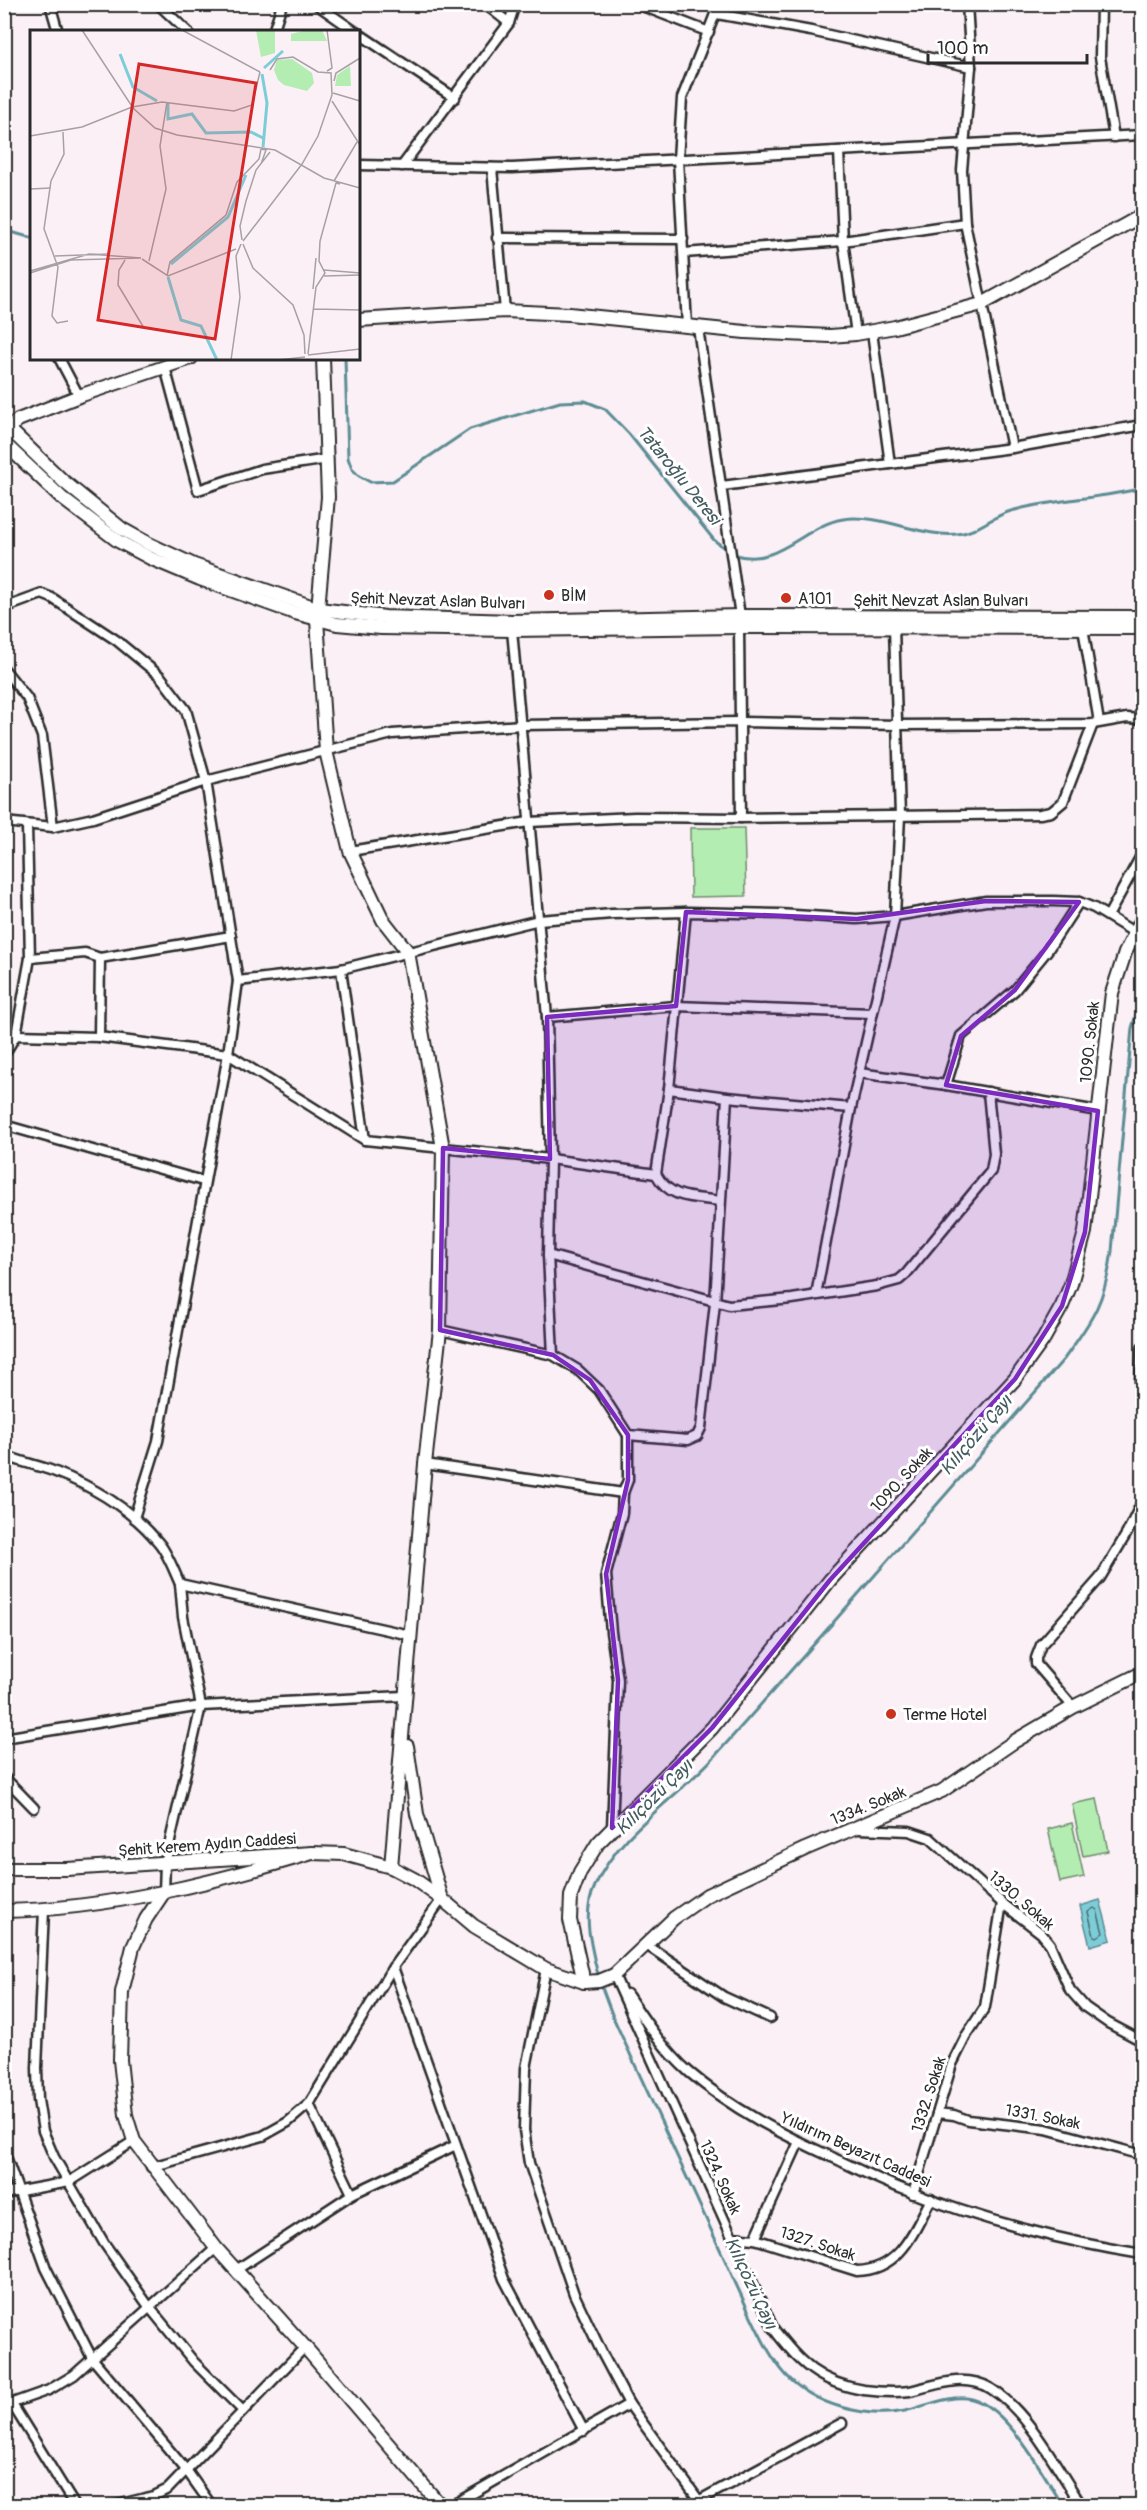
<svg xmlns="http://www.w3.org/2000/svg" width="1147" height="2510" viewBox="0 0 1147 2510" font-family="Pangolin,sans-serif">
  <rect width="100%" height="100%" fill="#faf0f6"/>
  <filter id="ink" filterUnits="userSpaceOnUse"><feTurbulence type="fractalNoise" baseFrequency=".0167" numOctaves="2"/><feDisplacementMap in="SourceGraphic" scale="12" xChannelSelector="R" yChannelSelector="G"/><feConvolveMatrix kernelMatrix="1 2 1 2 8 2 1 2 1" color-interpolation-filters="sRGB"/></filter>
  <g filter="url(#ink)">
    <g fill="#b4edb1" stroke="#708c6e" stroke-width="1.5">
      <path d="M 690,828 L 744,828 L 746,896 L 691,897 Z"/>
      <path d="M 1097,1799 L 1108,1851 L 1083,1856 L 1072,1804 Z"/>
      <path d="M 1072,1823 L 1084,1877 L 1060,1882 L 1048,1829 Z"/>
    </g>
    <path fill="#7dcdd8" stroke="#5c8c93" stroke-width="1.5" d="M 1100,1900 L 1111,1940 L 1090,1946 L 1080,1906 Z"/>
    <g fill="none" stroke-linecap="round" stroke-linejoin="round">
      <path stroke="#4c6c70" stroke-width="1.5" d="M 1094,1908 L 1097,1910 L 1103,1933 L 1097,1937 L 1094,1936 L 1088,1912 Z"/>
      <g stroke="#5c8c93" stroke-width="3">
        <path d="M 4,230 L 32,238"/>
        <path d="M 345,358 L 348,458 L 352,469 L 359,476 L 370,482 L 393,481 L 470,429 L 560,402 L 585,401 L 605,409 L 629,434 L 714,540 L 728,551"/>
        <path d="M 733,554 C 776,570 804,525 843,519 C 879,513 923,538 957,534 C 978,532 992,516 1011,511 C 1054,499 1100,499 1142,488"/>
        <path d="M 599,1979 C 592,1949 581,1915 595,1886 C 619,1832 676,1799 714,1757 C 832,1625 948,1492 1064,1359 C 1094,1318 1105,1301 1112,1251 L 1132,1028 L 1142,995"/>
        <path d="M 601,1985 L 613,2017 L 747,2308 C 758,2331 769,2356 786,2375 C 814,2405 866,2419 905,2411 C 926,2406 950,2394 972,2399 C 1007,2407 1045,2476 1063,2506"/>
      </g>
      <defs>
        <g id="street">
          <path d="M 50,4 L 58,32"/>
          <path d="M 158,4 L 188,32"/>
          <path d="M 316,4 L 356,32"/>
          <path d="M 485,4 L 509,23"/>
          <path d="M 637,4 L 709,32"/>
          <path d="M 967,4 L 971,67 L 962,170 L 965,223 L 1012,448"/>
          <path d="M 1101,4 L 1100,57 L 1114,137"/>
          <path d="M 717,14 L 811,31 L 971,67"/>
          <path d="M 273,32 L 282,4"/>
          <path d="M 358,33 L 455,98"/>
          <path d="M 839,151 L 843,241 L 856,334"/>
          <path d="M 358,165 L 512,168 L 1142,135"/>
          <path d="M 402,166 L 509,23 L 515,4"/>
          <path d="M 492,168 L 505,311"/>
          <path d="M 497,238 L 683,239"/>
          <path d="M 684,253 L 843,241 L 965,223"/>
          <path d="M 687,326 L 678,159 L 682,98 L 719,4"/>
          <path d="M 698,328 L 740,616"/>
          <path d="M 872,332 L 890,464"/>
          <path d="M 59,358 L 79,396"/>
          <path d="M 165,367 L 198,490 L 262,469 L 328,459"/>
          <path d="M 722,486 L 1012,448 L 1142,425"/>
          <path d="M 4,608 L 42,594 L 52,598 L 116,640 L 160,676 L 186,710 L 206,781 L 238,981 L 228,1054 L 158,1441 L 134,1518"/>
          <path d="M 739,627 L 741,818"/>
          <path d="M 1083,628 L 1099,722"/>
          <path d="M 512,630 L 547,1017 L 550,1159 L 548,1255 L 553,1355"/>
          <path d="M 4,669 L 27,698 L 42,736 L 53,827"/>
          <path d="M 4,822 L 53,827 L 93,818 L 206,781 L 392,734 L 521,725 L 740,722 L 898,725 L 1093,724 L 1127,718 L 1142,719"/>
          <path d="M 350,851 L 529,822 L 635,817 L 741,818 L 1040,814 L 1051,812 L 1063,802 L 1093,724"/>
          <path d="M 1108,916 L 1142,854"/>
          <path d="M 30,958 L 85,953 L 100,958"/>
          <path d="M 341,969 L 365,1140"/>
          <path d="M 238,981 L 341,969 L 539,920 L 612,914 L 686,912 L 779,914 L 857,919 L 895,916 L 986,901 L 1053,901 L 1079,902 L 1094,908 L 1142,937"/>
          <path d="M 547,1017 L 676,1006 L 872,1013"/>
          <path d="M 16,1035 L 30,958 L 27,826"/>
          <path d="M 99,1037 L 100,958 L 231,936"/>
          <path d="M 4,1055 L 16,1035 L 99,1037 L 228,1054 L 365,1140 L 550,1159 L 656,1174 C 670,1200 694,1197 720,1201"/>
          <path d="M 859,1073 L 946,1085 L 1098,1111"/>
          <path d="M 946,1085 L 961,1036 L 1015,990 L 1047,951 L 1079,902"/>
          <path d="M 669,1089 L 727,1097 L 851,1108"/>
          <path d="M 4,1125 L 203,1181"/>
          <path d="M 656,1174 L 669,1089 L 686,912"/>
          <path d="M 548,1255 L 729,1305 L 792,1299 L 877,1286 L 899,1280 L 906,1274 L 991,1171 L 994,1154 L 988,1092"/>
          <path d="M 816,1295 L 851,1108 L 895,916 L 900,816 L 894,627"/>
          <path d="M 440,1330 L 553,1355 L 578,1370 L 599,1390 L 628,1435 L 688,1440 L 697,1436 L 701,1428 L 715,1303 L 727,1097"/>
          <path d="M 1142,1348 L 1140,1381 L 1142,1403"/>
          <path d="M 4,1455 C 20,1462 37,1465 53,1471 C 92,1486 132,1510 159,1543 C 168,1554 174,1571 180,1584 L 410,1635"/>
          <path d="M 425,1464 L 623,1493 L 628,1480 L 628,1435"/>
          <path d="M 1073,1707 L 1036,1664 L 1036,1658 L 1041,1645 L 1100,1578 L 1127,1533 L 1142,1502"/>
          <path d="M 4,1738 L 201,1706 L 404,1696"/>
          <path d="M 4,1777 L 34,1808"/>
          <path d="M 612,1828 L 618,1680 L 611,1632 L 606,1574 L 622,1513 L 623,1493"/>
          <path d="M 858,1829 L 909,1831 L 930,1838 L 1002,1903 L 1041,1933 L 1050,1944 L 1070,1990 L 1085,2007 L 1108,2023 L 1142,2041"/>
          <path d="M 164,1892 L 165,1863 L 201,1706 L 183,1617 L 180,1584"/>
          <path d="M 44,1910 L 37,2068 L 38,2100 L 43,2131 L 54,2157 L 104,2243 L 150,2308 L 194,2362 L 243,2411"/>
          <path d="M 645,1944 L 724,1997 L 770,2018"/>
          <path d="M 393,1967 L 504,2279 L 584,2431"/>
          <path d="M 546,1969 L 526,2068 L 524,2130 L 529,2163 L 574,2294 L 603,2355 L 629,2404 L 703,2506"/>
          <path d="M 614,1975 L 773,2328 C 799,2363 820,2383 864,2390 C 879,2392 895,2393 910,2391 C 936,2385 964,2373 990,2388 C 1029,2412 1057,2468 1082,2506"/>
          <path d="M 627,1994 C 645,2021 664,2050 689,2072 C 732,2109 783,2135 834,2158 C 857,2169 881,2181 905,2190 C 977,2219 1066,2242 1142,2254"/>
          <path d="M 309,2104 L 352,2194"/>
          <path d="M 937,2113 L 954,2115 L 968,2120 L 1046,2129 L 1142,2155"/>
          <path d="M 4,2151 L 46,2268 L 92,2358 L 187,2471 L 212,2506"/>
          <path d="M 151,2167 L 263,2136 L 288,2122 L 309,2104 L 393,1967 L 442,1899"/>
          <path d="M 4,2194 L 69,2182 L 134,2141"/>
          <path d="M 913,2194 L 952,2064 L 966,2036 L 985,2007 L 1002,1903"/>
          <path d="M 732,2237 L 755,2239 L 857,2271 C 900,2270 913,2233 931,2199"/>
          <path d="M 755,2239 L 799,2142"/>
          <path d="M 236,2270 L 352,2194 L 456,2145"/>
          <path d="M 12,2404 L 75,2506"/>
          <path d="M 4,2406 L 49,2390 L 74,2375 L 216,2248"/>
          <path d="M 700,2500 L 842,2423"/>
          <path d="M 113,2506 L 154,2496 L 168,2489 L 305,2347"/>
          <path d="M 451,2506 L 629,2404"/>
        </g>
        <g id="secondary">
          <path d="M 358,320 L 505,311 L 569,314 L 745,332 L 830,336 L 856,334 L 895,327 L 982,304 L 1141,216 L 1142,211"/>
          <path d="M 323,358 L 328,497 L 317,620 L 326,751 L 350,851 L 383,920 L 408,952 L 443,1148 L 440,1330 L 425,1464 L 391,1867"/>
          <path d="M 4,424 L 63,481 L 122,529 L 149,544 L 194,565 L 319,609 L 385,617 L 513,621 L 740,616 L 1142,617"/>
          <path d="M 4,433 L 18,420 L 79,396 L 191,358"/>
          <path d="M 4,443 L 63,499 L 118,541 L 150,558 L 200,579 L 295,613 L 337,624 L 381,628 L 512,630 L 739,627 L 1142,628"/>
          <path d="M 407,1746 L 417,1814 L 442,1899"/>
          <path d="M 312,1853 L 344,1854 L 391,1867 L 414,1879 L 442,1899 L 474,1926 L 546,1969 L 584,1982 L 599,1981 L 614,1975 L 674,1918 L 707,1895 L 805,1849 L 942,1791 L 1015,1741 L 1073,1707 L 1142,1673"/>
          <path d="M 4,1869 L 67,1869 L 312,1853 C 213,1883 109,1909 4,1911"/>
          <path d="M 164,1892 L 146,1919 L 133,1947 L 122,1992 L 120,2060 L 126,2115 L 134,2141 L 216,2248 L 305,2347 L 441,2506"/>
          <path d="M 584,1982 L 570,1920 L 571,1896 L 580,1872 L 598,1843 L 712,1728 L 830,1580 L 1015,1379 L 1043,1340 L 1062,1306 L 1071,1284 L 1085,1232 L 1112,993 L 1125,953 L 1142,919"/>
        </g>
      </defs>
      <use href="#street" stroke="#2b2b2b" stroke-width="13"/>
      <use href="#secondary" stroke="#2b2b2b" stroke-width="16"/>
      <use href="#street" stroke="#fff" stroke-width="8"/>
      <use href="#secondary" stroke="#fff" stroke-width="12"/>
    </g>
  </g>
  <path fill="#7b2cbf" fill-opacity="0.2" stroke="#7b2cbf" stroke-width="4.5" stroke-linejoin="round" d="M 986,901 L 1079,902 L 1015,990 L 961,1036 L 946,1085 L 1098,1111 L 1085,1232 L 1062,1306 L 1015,1379 L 830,1580 L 712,1728 L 612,1828 L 618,1680 L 606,1574 L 628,1480 L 628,1435 L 590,1380 L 553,1355 L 440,1330 L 443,1148 L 550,1159 L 547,1017 L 676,1006 L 686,912 L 857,919 Z"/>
  <g fill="#c8321e" stroke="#fff" stroke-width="2">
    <circle cx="549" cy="595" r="6"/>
    <circle cx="786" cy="598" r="6"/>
    <circle cx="891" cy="1714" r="6"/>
  </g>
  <g text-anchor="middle" stroke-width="6" stroke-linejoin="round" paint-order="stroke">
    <g font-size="16" fill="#2b2b2b" stroke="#fff" text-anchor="start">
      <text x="561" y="601">BİM</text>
      <text x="798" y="604">A101</text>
      <text x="903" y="1720">Terme Hotel</text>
    </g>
    <g font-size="16" fill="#2b2b2b" stroke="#fff">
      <text transform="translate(438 600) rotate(2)" y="6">Şehit Nevzat Aslan Bulvarı</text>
      <text x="941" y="606">Şehit Nevzat Aslan Bulvarı</text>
      <text transform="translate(1089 1042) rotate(-84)" y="6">1090. Sokak</text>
      <text transform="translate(901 1479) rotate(-47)" y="6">1090. Sokak</text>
      <text transform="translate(868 1805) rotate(-22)" y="6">1334. Sokak</text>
      <text transform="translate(207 1844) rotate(-4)" y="6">Şehit Kerem Aydın Caddesi</text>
      <text transform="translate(1022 1900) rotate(41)" y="6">1330. Sokak</text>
      <text transform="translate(928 2094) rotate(-72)" y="6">1332. Sokak</text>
      <text transform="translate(1043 2116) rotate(11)" y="6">1331. Sokak</text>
      <text transform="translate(856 2149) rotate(24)" y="6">Yıldırım Beyazıt Caddesi</text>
      <text transform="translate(721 2177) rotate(66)" y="6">1324. Sokak</text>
      <text transform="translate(818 2243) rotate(18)" y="6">1327. Sokak</text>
    </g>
    <g font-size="18" font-style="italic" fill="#445c5f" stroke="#fff">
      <text transform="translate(679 475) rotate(51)" y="6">Tataroğlu Deresi</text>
      <text transform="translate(976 1435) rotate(-49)" y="6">Kılıçözü Çayı</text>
      <text transform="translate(654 1797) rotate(-44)" y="6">Kılıçözü Çayı</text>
      <text transform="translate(751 2283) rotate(65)" y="6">Kılıçözü Çayı</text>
    </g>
  </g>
  <g transform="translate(30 30)">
    <rect width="330" height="330" fill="#faf0f6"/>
    <path d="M 226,0 L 245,0 L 245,23 L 231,27 ZM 277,0 L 292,0 L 297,11 L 261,11 L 261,4 ZM 262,29 L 282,43 L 284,53 L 277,61 L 254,55 L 248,50 L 244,40 L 247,30 ZM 320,36 L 321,56 L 305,56 L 307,45 Z" fill="#b4edb1"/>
    <path fill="none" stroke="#7dcdd8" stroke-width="3" d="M 90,24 L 103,57 L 127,71M 234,38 L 253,21M 232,44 L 237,73 L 233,117M 138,73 L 138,89 L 162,84 L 176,103 L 221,102 L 233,108M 141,234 L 198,187 L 216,145M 138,247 L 151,290 L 171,296 L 187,330"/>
    <path fill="none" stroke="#a7a1a5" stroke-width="1.5" d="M 52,0 L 103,78 L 125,98 L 147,105 L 245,120 L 294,148 L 330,158M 152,0 L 230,42M 297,0 L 302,38 L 297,41M 304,51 L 306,43 L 330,28M 303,63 L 330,71M 302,71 L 330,115M 33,102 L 34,124 L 21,151 L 14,199 L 28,237 L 22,286 L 27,293 L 38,291M 0,106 L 52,97 L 102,77 L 132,72 L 204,81 L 222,75 L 230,42M 231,134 L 236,120 L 231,119M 304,151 L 327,112M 0,159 L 21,158M 212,210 L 210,196 L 216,171 L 226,140 L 240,122M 213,211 L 272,134 L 288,106 L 302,65 L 301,43 L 288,42 L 263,27 L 247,29 L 240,40M 213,214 L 223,238 L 263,275 L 274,305 L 275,324M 25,226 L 79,224M 112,229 L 138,246 L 206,219M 95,230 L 89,240 L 88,255 L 114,298M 119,231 L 136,159 L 130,116 L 137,72M 294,240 L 330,243M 0,241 L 59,224 L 111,228 L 41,230 L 0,243M 137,246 L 140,232 L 196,185 L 207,152 L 229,129 L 231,119M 294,246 L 330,245M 283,259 L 286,228M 284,279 L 330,280M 278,324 L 286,257 L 295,243 L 289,231 L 290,211 L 306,153 L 310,154M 278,325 L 330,319M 201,330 L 210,267 L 206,226 L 211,214M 248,330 L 275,327"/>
    <path fill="#d62828" fill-opacity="0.15" stroke="#d62828" stroke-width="3" d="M 109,34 L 226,53 L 185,309 L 68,290 Z"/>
    <rect width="330" height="330" fill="none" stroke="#2b2b2b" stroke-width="3"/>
  </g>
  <rect width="1147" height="2510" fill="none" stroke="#fff" stroke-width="24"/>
  <rect x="12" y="12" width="1123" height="2486" fill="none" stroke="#2b2b2b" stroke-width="2" filter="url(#ink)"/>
  <path d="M928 54v9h159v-9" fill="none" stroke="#2b2b2b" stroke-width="3"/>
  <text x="937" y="54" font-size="18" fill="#2b2b2b" stroke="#ffffff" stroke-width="4.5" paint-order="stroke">100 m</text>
</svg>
